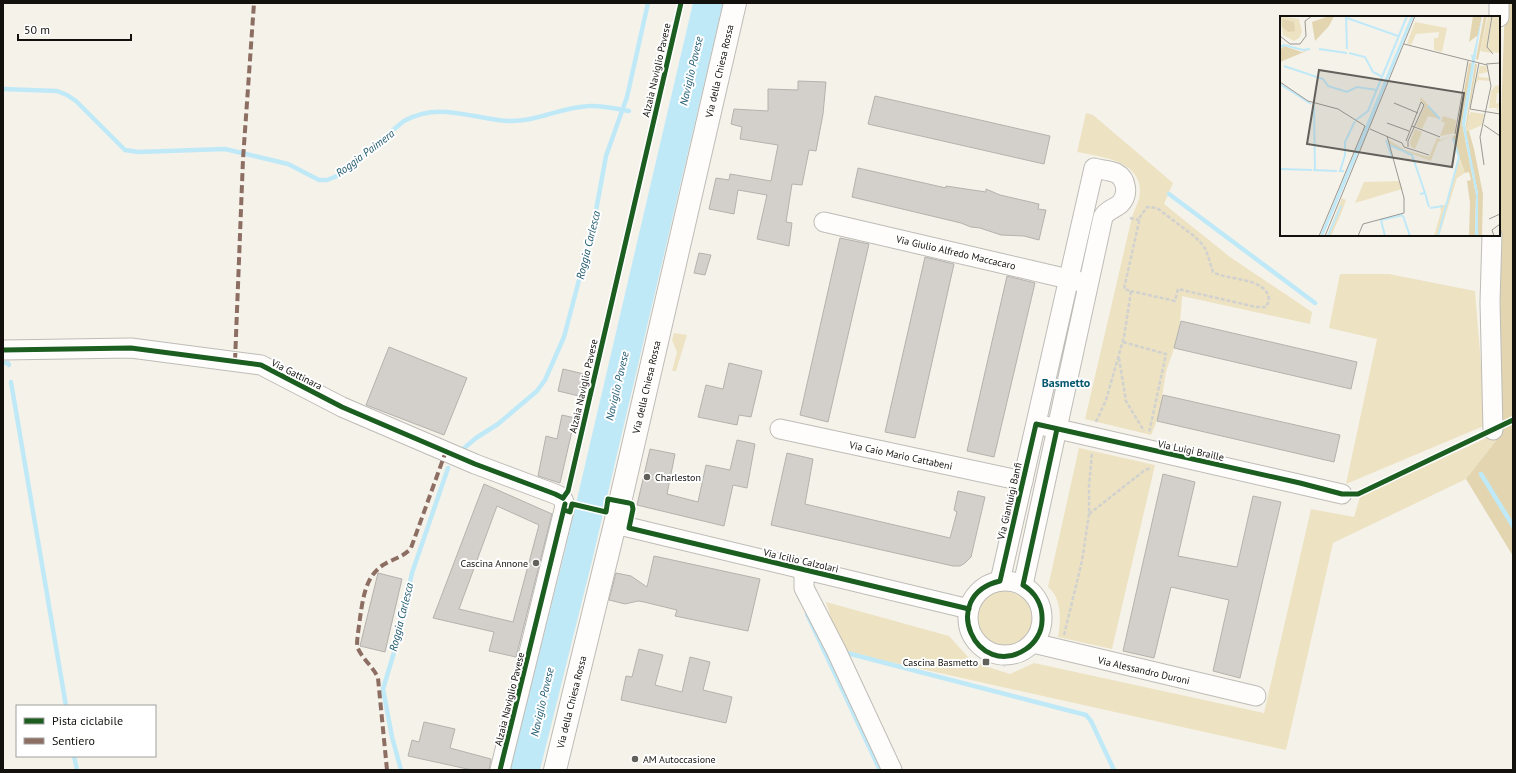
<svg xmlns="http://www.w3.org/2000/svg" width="1516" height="773" viewBox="0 0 1516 773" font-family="'PT Sans',sans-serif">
  <rect width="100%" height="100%" fill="#f5f2ea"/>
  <g fill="#ede2c2">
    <path d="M 1086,113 L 1093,115 L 1173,183 L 1164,204 L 1230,257 L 1312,312 L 1310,324 L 1182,296 C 1181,314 1180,331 1174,348 C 1172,356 1168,364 1166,372 C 1162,395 1161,414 1151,435 L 1085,419 L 1132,217 C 1134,211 1137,205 1139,199 C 1147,161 1102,157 1077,152 Z"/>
    <path d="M 1340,274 L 1389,274 L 1475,291 L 1486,425 L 1346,484 L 1377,339 L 1329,328 Z"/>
    <path d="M 674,333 L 687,335 L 676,371 L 672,371 L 677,352 L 672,340 Z"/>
    <path d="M 1501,431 L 1502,433 L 1466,479 L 1333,543 L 1286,750 L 841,651 L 826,602 L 949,636 L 968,657 L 985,666 L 1010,674 L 1034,663 L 1264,713 L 1311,509 L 1354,517 L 1360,497 Z"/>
    <path d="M 1079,448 L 1155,465 L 1112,649 L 1058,637 C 1061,621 1062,598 1048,587 Z"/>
    <circle cx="1004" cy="619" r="28"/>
  </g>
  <path fill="#e2d5af" d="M 1505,3 L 1513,3 L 1513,556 L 1466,479 L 1502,433 L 1497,419 L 1499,178 Z"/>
  <path fill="#c0e9f8" d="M 693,3 L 723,3 L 592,561 L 540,770 L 510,770 L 564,555 Z"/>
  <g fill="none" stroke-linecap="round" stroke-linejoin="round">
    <g stroke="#c0e9f8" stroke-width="4.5">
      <path d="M 3,89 L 57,91 L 67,95 L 76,101 L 125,150 L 138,152 L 225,149 L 288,164 L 319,180 L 327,180 L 337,176 L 404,121 C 439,101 472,119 508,121 C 536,122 562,107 589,106 C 602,105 616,109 629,111"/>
      <path d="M 1169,194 L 1315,303"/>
      <path d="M 3,363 L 8,363 L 9,365"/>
      <path d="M 11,382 L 66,706"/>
      <path d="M 463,449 L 476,438 L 498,424 L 537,391 L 545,380 L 564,337 L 593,227 L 606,156 L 627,97 L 648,3"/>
      <path d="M 1481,474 L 1513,526"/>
      <path d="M 807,614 L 880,770"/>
      <path d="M 843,652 L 1086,715 L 1091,721 L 1114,770"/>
      <path d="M 74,756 L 77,770"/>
      <path d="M 401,770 L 392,737 L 383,689 L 396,646 L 412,573 L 448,468"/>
    </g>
  </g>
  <g fill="#d3d0cb" stroke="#b4b2ac" fill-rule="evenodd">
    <path d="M 798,81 L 826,82 L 823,114 L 816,151 L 809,150 L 802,185 L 792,184 L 786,222 L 792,223 L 789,246 L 757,239 L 767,195 L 738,190 L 734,214 L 709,209 L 716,178 L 729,180 L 730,174 L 771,181 L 778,145 L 740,139 L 742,127 L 731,124 L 734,109 L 768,111 L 768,89 L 798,90 Z"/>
    <path d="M 875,96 L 1050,136 L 1044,164 L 868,124 Z"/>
    <path d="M 858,168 L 946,188 L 946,186 L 986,192 L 986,189 L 1000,195 L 1039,204 L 1038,209 L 1046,210 L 1039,240 L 1024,236 L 1001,235 L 980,228 L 971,227 L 961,223 L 852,197 Z"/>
    <path d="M 840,238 L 869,244 L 828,422 L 800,415 Z"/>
    <path d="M 699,253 L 711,255 L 705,275 L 694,273 Z"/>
    <path d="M 925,257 L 954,264 L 915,438 L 885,432 Z"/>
    <path d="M 1007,276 L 1035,283 L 994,457 L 967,451 Z"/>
    <path d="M 1181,321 L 1357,362 L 1351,389 L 1174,348 Z"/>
    <path d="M 389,347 L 467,378 L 444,435 L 366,405 Z"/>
    <path d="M 729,363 L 762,371 L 751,417 L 739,415 L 737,425 L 698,417 L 706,385 L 723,389 Z"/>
    <path d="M 563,369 L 584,374 L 579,396 L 558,391 Z"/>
    <path d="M 1163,395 L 1340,435 L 1334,462 L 1157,421 Z"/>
    <path d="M 562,415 L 575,418 L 560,483 L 538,476 L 546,436 L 557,439 Z"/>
    <path d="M 737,440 L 755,444 L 747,488 L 733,485 L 724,526 L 637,505 L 650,449 L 675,454 L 667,494 L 698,502 L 706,465 L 730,470 Z"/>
    <path d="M 787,453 L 813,459 L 805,504 L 950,538 L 957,512 L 954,510 L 958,491 L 985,497 L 971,557 L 965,563 L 960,566 L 953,566 L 771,525 Z"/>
    <path d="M 1163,474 L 1195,482 L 1178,556 L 1237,567 L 1253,496 L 1281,502 L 1240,678 L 1213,671 L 1229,600 L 1171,587 L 1154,658 L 1123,651 Z"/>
    <path d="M 484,484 L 552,514 L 516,657 L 489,651 L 494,632 L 433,618 ZM 497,506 L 539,525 L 513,622 L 459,609 Z"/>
    <path d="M 654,556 L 760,579 L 748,631 L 675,616 L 677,610 L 644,602 L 638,601 L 625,604 L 609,600 L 616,573 L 631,576 L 647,587 Z"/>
    <path d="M 378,573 L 402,579 L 385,652 L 360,646 Z"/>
    <path d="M 639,649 L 663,655 L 655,685 L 682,692 L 690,657 L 710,662 L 703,690 L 732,697 L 726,723 L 621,700 L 626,676 L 632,677 Z"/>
    <path d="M 424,722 L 455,729 L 450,748 L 491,759 L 489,770 L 472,770 L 408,756 L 412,740 L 419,742 Z"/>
  </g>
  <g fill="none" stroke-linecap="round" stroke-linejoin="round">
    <defs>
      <g id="minor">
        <path d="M 1499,17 L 1499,3"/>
        <path d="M 824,222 L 1081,282"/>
        <path d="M 1492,235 L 1490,302 L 1493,430"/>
        <path d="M 3,350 L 131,348 L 261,365 L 342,407 L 475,464 L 555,494 C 563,497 566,502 564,510 L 500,770"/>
        <path d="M 1045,426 L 1342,494"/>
        <path d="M 780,429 L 1023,481"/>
        <path d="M 615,524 L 969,609"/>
        <path d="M 804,570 L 804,588 L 836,650 L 892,770"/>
        <circle cx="1005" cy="618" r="37"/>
        <path d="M 1000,581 L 1094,168 C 1101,170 1109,170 1116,173 C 1127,179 1129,195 1120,204 C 1114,209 1107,210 1103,217 L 1023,585"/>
        <path d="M 1033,643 L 1256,696"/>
      </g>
      <path id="major" d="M 555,770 L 615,524 L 735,3"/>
    </defs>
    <use href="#minor" stroke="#bdbcb6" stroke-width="21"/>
    <use href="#major" stroke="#bdbcb6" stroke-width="24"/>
    <g stroke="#d1d1cf" stroke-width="2.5" stroke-dasharray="4 2" stroke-linecap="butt">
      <path d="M 1130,218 L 1139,220"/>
      <path d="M 1123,342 L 1166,354 L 1149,433"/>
      <path d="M 1119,358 L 1126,401 L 1144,431"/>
      <path d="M 1096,422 L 1106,400 L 1124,337 L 1131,291 L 1124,289 L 1140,217 L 1147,207 L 1157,208 L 1194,236 L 1201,243 L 1206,250 L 1213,272 C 1229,281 1269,277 1269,301 L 1266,307 L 1256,307 L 1178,289 L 1175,301 L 1131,291"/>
      <path d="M 581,506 L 599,511"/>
      <path d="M 1089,514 L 1145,470 L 1151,468"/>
      <path d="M 1064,635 L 1082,561 L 1089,514 L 1089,486 L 1092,453"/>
      <path d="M 972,649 L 1005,666"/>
    </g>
    <use href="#minor" stroke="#fefdfc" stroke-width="19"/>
    <use href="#major" stroke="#fefdfc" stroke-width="22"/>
    <g stroke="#8d6e63" stroke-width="4" stroke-dasharray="8 4" stroke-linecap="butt">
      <path d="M 235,361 L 243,159 L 254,3"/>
      <path d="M 387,770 L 378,678 C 373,666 361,658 357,646 C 357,637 359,627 360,618 C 363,599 365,577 383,565 C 392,559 404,557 411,548 L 446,451"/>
    </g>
    <defs>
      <g id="cycleway">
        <path d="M 3,350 L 131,348 L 261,365 L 342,407 L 475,464 L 555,494 L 563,498"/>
        <path d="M 1057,429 L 1023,585 C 1036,593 1043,606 1042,621 C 1042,632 1035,643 1026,649 C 977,682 937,596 1000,581 L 1036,424 L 1300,483 L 1342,494 L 1358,494 L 1513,420"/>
        <path d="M 563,498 L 568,491 L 681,3"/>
        <path d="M 564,510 L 570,512 L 572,504 L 606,512 L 608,499 L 629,503 L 632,504 L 633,509 L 629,528 L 969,609"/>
        <path d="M 500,770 L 565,504"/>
      </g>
    </defs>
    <use href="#cycleway" stroke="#fff" stroke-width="8"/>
    <use href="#cycleway" stroke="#1b5e20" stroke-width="5"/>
  </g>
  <g fill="#62605a" stroke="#fff" stroke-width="1.5">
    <circle cx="647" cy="477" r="4"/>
    <circle cx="536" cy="563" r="4"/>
    <rect x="982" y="658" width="8" height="8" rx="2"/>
    <circle cx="635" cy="759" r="4"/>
  </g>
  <g text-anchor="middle" stroke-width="4" stroke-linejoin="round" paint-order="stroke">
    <g font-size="10" fill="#13110d" stroke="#fff">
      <text transform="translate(656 70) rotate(-77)" y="4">Alzaia Naviglio Pavese</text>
      <text transform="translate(719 71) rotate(-77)" y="4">Via della Chiesa Rossa</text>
      <text transform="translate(956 252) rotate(13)" y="4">Via Giulio Alfredo Maccacaro</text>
      <text transform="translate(297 374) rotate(27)" y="4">Via Gattinara</text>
      <text transform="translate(583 386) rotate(-77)" y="4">Alzaia Naviglio Pavese</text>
      <text transform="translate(646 387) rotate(-77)" y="4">Via della Chiesa Rossa</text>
      <text transform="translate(1191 450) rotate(12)" y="4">Via Luigi Braille</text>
      <text transform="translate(901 455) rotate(12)" y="4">Via Caio Mario Cattabeni</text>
      <text transform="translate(1009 501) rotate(-77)" y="4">Via Gianluigi Banfi</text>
      <text transform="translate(801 560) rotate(13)" y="4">Via Icilio Calzolari</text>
      <text transform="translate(1144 670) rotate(13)" y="4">Via Alessandro Duroni</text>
      <text transform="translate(509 699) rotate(-76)" y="4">Alzaia Naviglio Pavese</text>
      <text transform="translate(571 702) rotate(-76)" y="4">Via della Chiesa Rossa</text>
    </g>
    <g font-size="10" fill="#13110d" stroke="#fff" text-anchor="start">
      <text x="655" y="481">Charleston</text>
      <text x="528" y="567" text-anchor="end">Cascina Annone</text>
      <text x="978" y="666" text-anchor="end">Cascina Basmetto</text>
      <text x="643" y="763">AM Autoccasione</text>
    </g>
    <g font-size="11" font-style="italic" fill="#1d586e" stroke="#fff">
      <text transform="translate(691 71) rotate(-77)" y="4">Naviglio Pavese</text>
      <text transform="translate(365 153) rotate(-37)" y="4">Roggia Paimera</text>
      <text transform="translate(588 245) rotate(-76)" y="4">Roggia Carlesca</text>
      <text transform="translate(617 386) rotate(-77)" y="4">Naviglio Pavese</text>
      <text transform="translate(401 617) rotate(-76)" y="4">Roggia Carlesca</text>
      <text transform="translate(542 702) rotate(-77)" y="4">Naviglio Pavese</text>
    </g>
    <g font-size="12" font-weight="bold" fill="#04566f" stroke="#fff">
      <text x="1066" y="387">Basmetto</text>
    </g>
  </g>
  <g transform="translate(1280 16)">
    <rect width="220" height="220" fill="#f5f2ea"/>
    <path d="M 0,0 L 19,3 L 22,16 L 19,22 L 14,25 L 3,19 ZM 208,0 L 211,0 L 207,31 L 211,37 L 200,35 ZM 212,0 L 220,0 L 220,37 L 211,36 L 208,32 ZM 135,6 L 167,12 L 162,36 L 154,34 L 154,22 L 158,22 L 159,16 L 136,18 L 131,29 L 127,27 ZM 200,50 L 206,50 L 208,56 L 199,58 L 199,61 L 210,62 L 210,65 L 198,64 L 195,70 ZM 220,69 L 220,83 L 220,77 L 217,77 L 216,88 L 220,86 L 217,96 L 217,92 L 209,92 L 211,75 L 215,70 ZM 141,81 L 160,103 L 148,100 L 142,113 L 136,110 L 145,89 L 140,85 ZM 191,96 L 204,98 L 202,109 L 186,116 L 188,100 ZM 163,100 L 176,104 L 175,117 L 160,120 L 165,107 L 161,105 ZM 135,113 L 142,116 L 135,133 L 131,131 L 130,126 ZM 176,118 L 158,126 L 151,145 L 109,129 L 109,124 L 125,134 L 149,141 L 157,122 L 161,124 ZM 179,143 L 185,157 L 177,162 L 159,220 L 154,220 L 161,196 L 160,189 L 165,189 L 167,184 ZM 120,165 L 122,173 L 75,187 L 84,166 ZM 62,182 L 66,184 L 61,198 L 51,220 L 47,220 Z" fill="#ede2c2"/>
    <path d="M 49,0 L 54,0 L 49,10 L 35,25 L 32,6 ZM 193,0 L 202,0 L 198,19 L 189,26 ZM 204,0 L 207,0 L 198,44 L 196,43 ZM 3,3 L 14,6 L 15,15 L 8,16 L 2,10 ZM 4,30 L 22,36 L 29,34 L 0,46 L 0,34 ZM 189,47 L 192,47 L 182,107 L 196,179 L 195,220 L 189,220 L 190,187 L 187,165 L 191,164 L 189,156 L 185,157 L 172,122 L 176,118 ZM 195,48 L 197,48 L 186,115 L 189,115 L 194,133 L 203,178 L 202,220 L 198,220 L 198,177 L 185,115 Z" fill="#e2d5af"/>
    <path d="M 131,0 L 134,0 L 87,116 L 43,220 L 40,220 ZM 202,0 L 185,109 L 198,177 L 198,220 L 195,220 L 196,179 L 182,107 L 192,44 L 191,39 L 193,39 Z" fill="#c0e9f8"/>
    <path fill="none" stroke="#c0e9f8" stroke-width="2" d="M 66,0 L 67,33M 67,2 L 118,20M 0,31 L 4,29 L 23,34 L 30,33M 39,33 L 67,37M 69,37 L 85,41 L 93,56 L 101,60M 4,50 L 43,63 L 48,70 L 67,76 L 77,71 L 97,74M 0,68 L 31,88M 34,90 L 35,154M 148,90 L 160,103M 76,104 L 88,95 L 127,0M 106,124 L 112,142M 110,129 L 132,139 L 145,177M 0,153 L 32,154M 33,154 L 57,155M 64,155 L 60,155 L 65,139 L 65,126 L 75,105M 140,178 L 145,177 L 149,191M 150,192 L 163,190M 123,200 L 130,220M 48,220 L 61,190M 105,220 L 101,204 L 123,199M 158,220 L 179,141 L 173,122"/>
    <path fill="none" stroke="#9b9892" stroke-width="1" d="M 212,0 L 207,31 L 213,38M 0,20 L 10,28 L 20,28 L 26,20 L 25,5 L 32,0M 124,28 L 207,49 L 211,70 L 200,121 L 204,149M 199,47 L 190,93 L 220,98M 206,48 L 220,47M 0,66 L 28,85 L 58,93 L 85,110 L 39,220M 114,87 L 138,97M 107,107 L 129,115M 204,109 L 220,120M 132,110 L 160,121M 90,113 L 122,127M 175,118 L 188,45M 126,125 L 141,86M 122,127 L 124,131 L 149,139M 128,131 L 128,125 L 144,89 L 141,86M 209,203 L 220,198M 45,220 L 135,0M 78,220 L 83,208 L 124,197 L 124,182 L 107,120M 214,220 L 212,214 L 220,208"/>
    <path fill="#62605a" fill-opacity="0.15" stroke="#62605a" stroke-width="2" d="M 39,54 L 184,77 L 172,151 L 27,128 Z"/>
    <rect width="220" height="220" fill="none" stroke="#13110d" stroke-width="2"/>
  </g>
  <rect width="1516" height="773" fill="none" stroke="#13110d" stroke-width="8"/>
  <rect x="16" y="705" width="140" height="52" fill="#ffffff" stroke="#a1a09e"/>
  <rect x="24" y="718" width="20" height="6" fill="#1b5e20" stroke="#a1a09e"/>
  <text x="52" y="725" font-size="12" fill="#13110d">Pista ciclabile</text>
  <rect x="24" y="738" width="20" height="6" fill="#8d6e63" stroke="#a1a09e"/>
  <text x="52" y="745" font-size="12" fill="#13110d">Sentiero</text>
  <path d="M18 34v6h113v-6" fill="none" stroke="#13110d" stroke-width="2"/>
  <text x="24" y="34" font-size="12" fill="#13110d" stroke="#ffffff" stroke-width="3" paint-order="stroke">50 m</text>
</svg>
